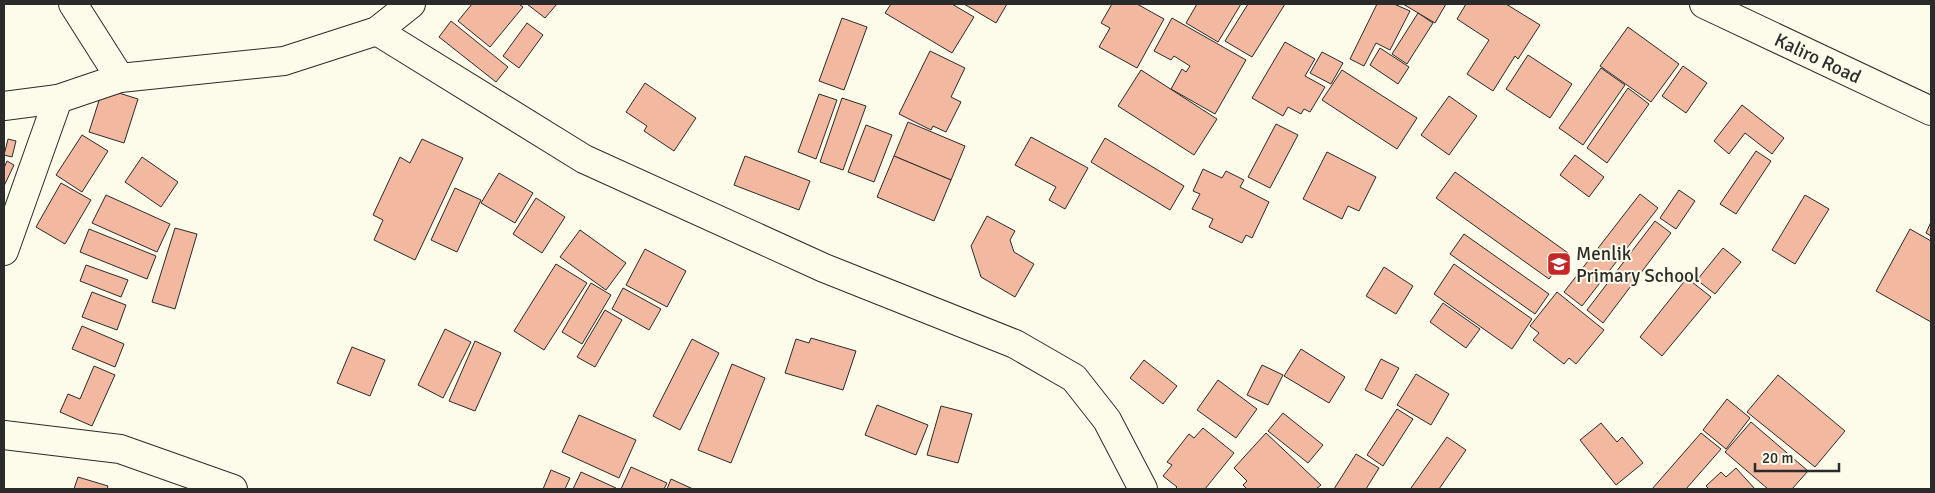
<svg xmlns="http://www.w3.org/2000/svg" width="1935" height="493" viewBox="0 0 1935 493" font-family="Signika,sans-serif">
  <rect width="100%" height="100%" fill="#fdfbea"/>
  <g fill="#f2b8a0" stroke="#2b2b2b">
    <path d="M 472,4 L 519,4 L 523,7 L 490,47 L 458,21 Z"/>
    <path d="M 527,4 L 557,4 L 545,18 Z"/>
    <path d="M 891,4 L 952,4 L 974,17 L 952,53 L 885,13 Z"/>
    <path d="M 964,4 L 1007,4 L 996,23 Z"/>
    <path d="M 1112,4 L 1137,4 L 1164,19 L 1137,68 L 1099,47 L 1110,28 L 1101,23 Z"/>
    <path d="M 1197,4 L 1241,4 L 1218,42 L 1186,23 Z"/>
    <path d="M 1248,4 L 1285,4 L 1252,57 L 1225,41 Z"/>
    <path d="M 1377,4 L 1394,4 L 1410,11 L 1390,50 L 1376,43 L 1364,66 L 1350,59 Z"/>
    <path d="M 1403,4 L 1446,4 L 1435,23 Z"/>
    <path d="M 1466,4 L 1506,4 L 1540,25 L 1518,59 L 1515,56 L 1493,91 L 1467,74 L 1489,40 L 1457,19 Z"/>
    <path d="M 1418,13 L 1433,23 L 1407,64 L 1392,54 Z"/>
    <path d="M 842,18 L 867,27 L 844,90 L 819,81 Z"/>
    <path d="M 1172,18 L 1246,60 L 1215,114 L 1171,89 L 1182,69 L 1186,72 L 1190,66 L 1174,56 L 1171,60 L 1154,51 Z"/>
    <path d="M 451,21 L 508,67 L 496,82 L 439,37 Z"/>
    <path d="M 527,23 L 543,35 L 519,68 L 503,56 Z"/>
    <path d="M 1628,27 L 1679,64 L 1651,102 L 1600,66 Z"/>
    <path d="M 1285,42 L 1315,59 L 1305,76 L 1325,87 L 1310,112 L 1304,109 L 1301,114 L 1288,107 L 1283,116 L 1252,98 Z"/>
    <path d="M 1380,48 L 1409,67 L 1398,84 L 1370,65 Z"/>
    <path d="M 930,51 L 965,68 L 951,97 L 961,102 L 946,132 L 933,126 L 931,130 L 899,114 Z"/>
    <path d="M 1322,52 L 1343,63 L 1331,84 L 1310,73 Z"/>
    <path d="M 1528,55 L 1572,84 L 1550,118 L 1506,89 Z"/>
    <path d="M 1683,66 L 1707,83 L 1686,113 L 1662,96 Z"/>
    <path d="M 1601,68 L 1625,85 L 1583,145 L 1559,128 Z"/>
    <path d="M 1141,70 L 1217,119 L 1194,155 L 1118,106 Z"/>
    <path d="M 1342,70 L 1417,118 L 1397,149 L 1322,100 Z"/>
    <path d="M 645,83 L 696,118 L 674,151 L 644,131 L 647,126 L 626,112 Z"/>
    <path d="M 103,88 L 138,99 L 124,143 L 89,132 Z"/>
    <path d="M 1628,88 L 1649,104 L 1607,163 L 1587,148 Z"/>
    <path d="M 819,94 L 837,100 L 816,159 L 798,152 Z"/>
    <path d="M 1449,96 L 1477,116 L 1449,155 L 1421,135 Z"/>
    <path d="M 842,98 L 866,106 L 843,170 L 820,162 Z"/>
    <path d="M 1742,105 L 1784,138 L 1772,154 L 1745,133 L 1729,154 L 1714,141 Z"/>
    <path d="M 908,122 L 965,146 L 951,180 L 894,156 Z"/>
    <path d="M 1276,124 L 1298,135 L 1270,188 L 1248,177 Z"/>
    <path d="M 866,125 L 892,135 L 874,182 L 848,172 Z"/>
    <path d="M 82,135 L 108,151 L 82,192 L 56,175 Z"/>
    <path d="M 1031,137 L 1088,168 L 1065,209 L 1049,200 L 1056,187 L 1015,165 Z"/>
    <path d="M 1105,138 L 1184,186 L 1170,210 L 1091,162 Z"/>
    <path d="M 8,139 L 16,141 L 12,157 L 4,155 Z"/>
    <path d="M 422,139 L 463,158 L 415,260 L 374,240 L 383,220 L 373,215 L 400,157 L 410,163 Z"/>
    <path d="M 1756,151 L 1771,161 L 1736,214 L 1720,204 Z"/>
    <path d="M 1327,152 L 1376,177 L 1359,211 L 1348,206 L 1342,219 L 1303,199 Z"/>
    <path d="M 1575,155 L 1604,177 L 1589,197 L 1560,175 Z"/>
    <path d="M 745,156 L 810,181 L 799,210 L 734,185 Z"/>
    <path d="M 894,156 L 951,180 L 934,221 L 877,197 Z"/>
    <path d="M 142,157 L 178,182 L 161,207 L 125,182 Z"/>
    <path d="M 7,161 L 14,165 L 4,186 L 4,168 Z"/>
    <path d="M 1203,169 L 1222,178 L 1226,171 L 1244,180 L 1240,187 L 1269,202 L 1252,238 L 1246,235 L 1242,243 L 1209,227 L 1213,219 L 1192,209 L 1200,194 L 1193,191 Z"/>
    <path d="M 1455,172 L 1568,253 L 1549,279 L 1436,198 Z"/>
    <path d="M 499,173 L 533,193 L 515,223 L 481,203 Z"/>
    <path d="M 61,183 L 91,200 L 65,244 L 36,227 Z"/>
    <path d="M 455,188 L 481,200 L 457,252 L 431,240 Z"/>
    <path d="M 1679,190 L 1695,201 L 1676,229 L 1660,218 Z"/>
    <path d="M 1640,194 L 1658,208 L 1582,306 L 1564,292 Z"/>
    <path d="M 106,195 L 170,224 L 157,252 L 92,223 Z"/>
    <path d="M 1805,195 L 1829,209 L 1795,264 L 1772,250 Z"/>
    <path d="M 536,198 L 565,217 L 542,253 L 513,234 Z"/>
    <path d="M 987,216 L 1015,231 L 1010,240 L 1014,252 L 1034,264 L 1015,297 L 981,277 L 971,246 Z"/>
    <path d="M 1655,221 L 1671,233 L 1603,323 L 1587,310 Z"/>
    <path d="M 1931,222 L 1931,236 L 1926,233 Z"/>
    <path d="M 175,228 L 197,234 L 175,309 L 152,302 Z"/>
    <path d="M 89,229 L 156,256 L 147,279 L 80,252 Z"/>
    <path d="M 1910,229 L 1931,241 L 1931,322 L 1876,291 Z"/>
    <path d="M 580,230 L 626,263 L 606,290 L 560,257 Z"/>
    <path d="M 1464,234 L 1549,294 L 1535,314 L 1450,254 Z"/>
    <path d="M 1723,248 L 1741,262 L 1715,294 L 1697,280 Z"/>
    <path d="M 645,249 L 686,271 L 667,307 L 626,285 Z"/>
    <path d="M 556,264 L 587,283 L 544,350 L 514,331 Z"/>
    <path d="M 1454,264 L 1532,319 L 1512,349 L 1434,294 Z"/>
    <path d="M 86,265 L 128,280 L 121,297 L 80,281 Z"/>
    <path d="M 1384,267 L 1413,286 L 1396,314 L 1366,296 Z"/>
    <path d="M 1687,278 L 1711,297 L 1662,356 L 1640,337 Z"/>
    <path d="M 591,283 L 611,295 L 582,344 L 562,332 Z"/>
    <path d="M 623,288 L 661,309 L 649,330 L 612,309 Z"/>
    <path d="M 92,292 L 126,305 L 117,330 L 82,317 Z"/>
    <path d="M 1557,292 L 1604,330 L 1576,364 L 1569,358 L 1564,364 L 1533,340 L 1539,333 L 1530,326 Z"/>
    <path d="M 1443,303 L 1480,329 L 1466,348 L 1430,322 Z"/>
    <path d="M 605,310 L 622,320 L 595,367 L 577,357 Z"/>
    <path d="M 82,326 L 124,344 L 115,367 L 72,349 Z"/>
    <path d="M 445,329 L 471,342 L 443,398 L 418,385 Z"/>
    <path d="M 811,338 L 856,351 L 843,390 L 785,373 L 796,339 L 809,343 Z"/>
    <path d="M 692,339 L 719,353 L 680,430 L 653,416 Z"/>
    <path d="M 475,341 L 501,353 L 475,411 L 449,401 Z"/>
    <path d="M 352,347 L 385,360 L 370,396 L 337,383 Z"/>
    <path d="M 1301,349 L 1345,377 L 1329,403 L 1284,376 Z"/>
    <path d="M 1381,359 L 1399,368 L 1382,399 L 1365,390 Z"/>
    <path d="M 1144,360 L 1177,386 L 1163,404 L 1130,378 Z"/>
    <path d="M 732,364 L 765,378 L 731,463 L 698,450 Z"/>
    <path d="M 1262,365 L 1283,375 L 1268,405 L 1247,395 Z"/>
    <path d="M 94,366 L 115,375 L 92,426 L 60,412 L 68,394 L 80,399 Z"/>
    <path d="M 1416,374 L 1449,394 L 1431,425 L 1397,405 Z"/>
    <path d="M 1778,375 L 1845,431 L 1815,467 L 1747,412 Z"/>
    <path d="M 1218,380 L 1257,409 L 1236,438 L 1197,410 Z"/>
    <path d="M 1727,399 L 1750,418 L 1726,449 L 1703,430 Z"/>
    <path d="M 877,405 L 928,425 L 916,455 L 865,435 Z"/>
    <path d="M 941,406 L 972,414 L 958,463 L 927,455 Z"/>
    <path d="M 1397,409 L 1413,419 L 1383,466 L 1367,455 Z"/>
    <path d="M 1283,413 L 1323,445 L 1308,463 L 1268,431 Z"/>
    <path d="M 579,415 L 636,440 L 619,478 L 562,452 Z"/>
    <path d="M 1751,422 L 1808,471 L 1792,489 L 1768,489 L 1725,452 Z"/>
    <path d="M 1601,423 L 1617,442 L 1622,437 L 1643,463 L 1616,485 L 1580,440 Z"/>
    <path d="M 1203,428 L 1234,453 L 1205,489 L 1175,489 L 1177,487 L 1163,476 L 1172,465 L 1167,462 L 1189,434 L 1194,438 Z"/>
    <path d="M 1266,433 L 1321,485 L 1316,489 L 1247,489 L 1243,485 L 1247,481 L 1234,468 Z"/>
    <path d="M 1701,433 L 1721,449 L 1686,489 L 1652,489 Z"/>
    <path d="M 1447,437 L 1466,450 L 1439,489 L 1413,489 L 1411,488 Z"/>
    <path d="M 1356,454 L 1379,468 L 1366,489 L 1334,489 Z"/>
    <path d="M 631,467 L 667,483 L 664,489 L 621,489 Z"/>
    <path d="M 1736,468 L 1755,489 L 1709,489 L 1706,486 L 1721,472 L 1726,477 Z"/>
    <path d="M 551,470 L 570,478 L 565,489 L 543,489 Z"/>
    <path d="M 581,472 L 616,488 L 615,489 L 573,489 Z"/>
    <path d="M 78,477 L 108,486 L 107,489 L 74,489 Z"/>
    <path d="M 671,479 L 693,489 L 667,489 Z"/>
  </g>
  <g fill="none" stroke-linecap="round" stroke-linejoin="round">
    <defs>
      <g id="minor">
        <path d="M 73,4 L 120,78"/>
        <path d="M 377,31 L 584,159 L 824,268 L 1015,344 L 1074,378 L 1107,420 L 1143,489"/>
        <path d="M 4,106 L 58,99 L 120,78 L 284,61 L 377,31 L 411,4"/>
        <path d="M 4,251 L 58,99"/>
        <path d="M 4,435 L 120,449 L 233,489"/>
      </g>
      <g id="major">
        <path id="s1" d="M 1704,4 L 1931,111"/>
      </g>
    </defs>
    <use href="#minor" stroke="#2b2b2b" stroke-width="30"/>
    <use href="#major" stroke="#2b2b2b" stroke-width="30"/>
    <use href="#minor" stroke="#fdfbea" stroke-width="28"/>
    <use href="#major" stroke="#fdfbea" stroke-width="28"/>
  </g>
  <defs>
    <symbol id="school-square" viewBox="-11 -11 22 22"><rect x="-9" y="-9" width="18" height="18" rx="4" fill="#c62828" stroke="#fdfbea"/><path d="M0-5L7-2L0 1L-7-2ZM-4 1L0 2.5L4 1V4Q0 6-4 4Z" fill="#fff"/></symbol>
  </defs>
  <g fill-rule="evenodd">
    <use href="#school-square" x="1545" y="250" width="28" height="28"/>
  </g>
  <g text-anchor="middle" stroke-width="4" stroke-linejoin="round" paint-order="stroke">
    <g font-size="19" fill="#2b2b2b" stroke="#fdfbea">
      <text dy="7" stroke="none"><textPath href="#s1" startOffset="126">Kaliro Road</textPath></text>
    </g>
    <g font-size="19" fill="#2b2b2b" stroke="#fdfbea" text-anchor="start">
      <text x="1576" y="260">Menlik<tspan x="1576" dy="22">Primary School</tspan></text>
    </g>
  </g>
  <rect width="1935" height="493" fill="none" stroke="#2b2b2b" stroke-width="10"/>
  <path d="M1755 463v8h84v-8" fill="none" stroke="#2b2b2b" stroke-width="2.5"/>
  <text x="1762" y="463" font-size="15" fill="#2b2b2b" stroke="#fdfbea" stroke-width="4" paint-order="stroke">20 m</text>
</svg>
